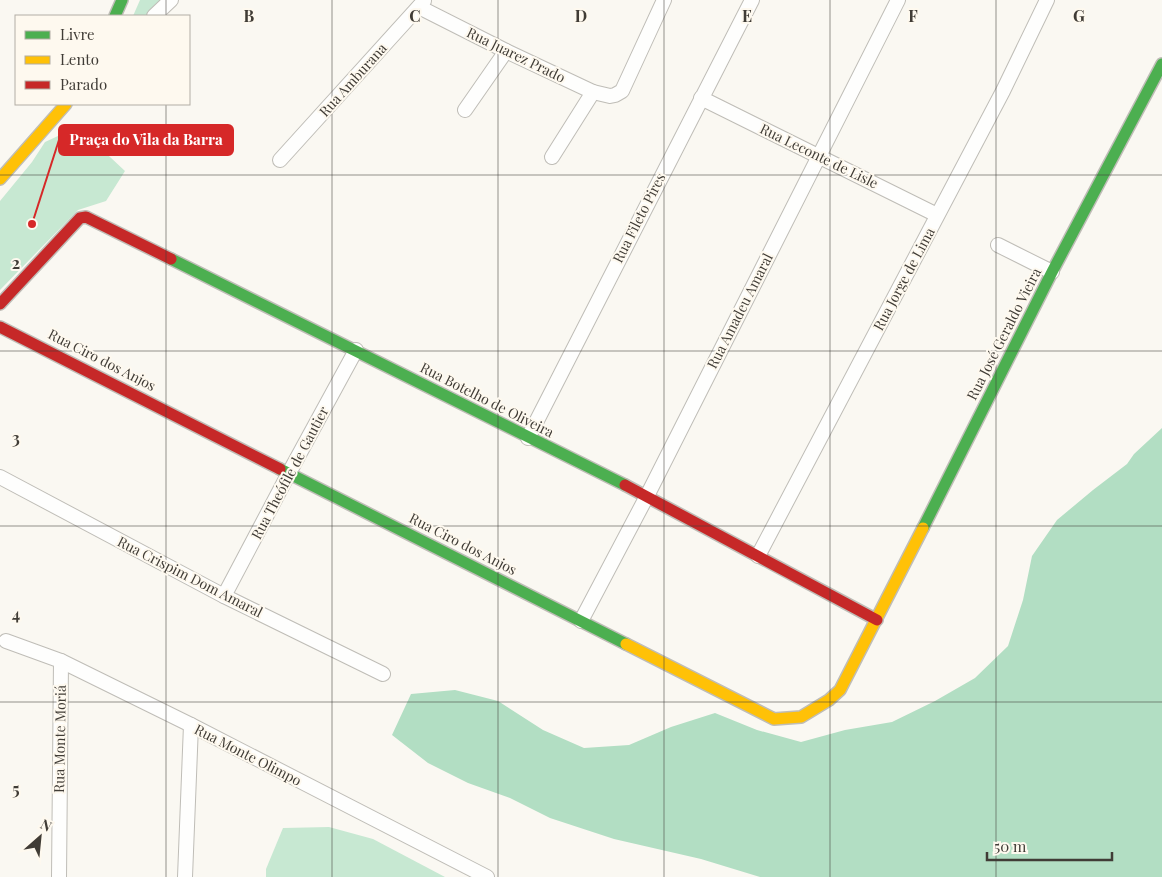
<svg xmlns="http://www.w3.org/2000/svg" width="1162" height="877" viewBox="0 0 1162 877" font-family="'Playfair Display',serif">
  <rect width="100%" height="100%" fill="#faf8f2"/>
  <g fill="#c7e8d2">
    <path d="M 140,0 L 164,0 L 145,16 L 133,16 Z"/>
    <path d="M 58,136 L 85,137 L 95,143 L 125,171 L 106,201 L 78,210 L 0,290 L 0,201 L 32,162 L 45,142 Z"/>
    <path d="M 329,827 L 373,839 L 445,877 L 266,877 L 266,869 L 283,828 Z"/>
  </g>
  <path fill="#b2dec3" d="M 1162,428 L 1162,877 L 760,877 L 701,859 L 614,839 L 550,818 L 510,798 L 468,783 L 428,763 L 392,735 L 411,694 L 455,690 L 498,701 L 543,730 L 584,748 L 629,745 L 671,727 L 715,713 L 757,730 L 801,742 L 845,730 L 892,722 L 935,701 L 975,678 L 1008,646 L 1023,600 L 1032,556 L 1057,520 L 1093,490 L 1127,464 L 1134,454 Z"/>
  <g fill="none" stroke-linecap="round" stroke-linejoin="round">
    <defs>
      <g id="street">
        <path d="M 419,7 L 506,51 L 593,92 L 610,96 L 615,95 L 622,91 L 664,0"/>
        <path d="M 154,16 L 171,0"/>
        <path d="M 701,98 L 937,215"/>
        <path d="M 465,110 L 506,51"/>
        <path d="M 552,157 L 593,92"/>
        <path d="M 280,160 L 424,1"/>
        <path d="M 998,245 L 1052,272"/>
        <path d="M 528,438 L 752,0"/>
        <path d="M 0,477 L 224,596 L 383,674"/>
        <path d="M 758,556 L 1003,91 L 1047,0"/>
        <path d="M 224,596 L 289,473 L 356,350"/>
        <path d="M 581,621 L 647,496 L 898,0"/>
        <path d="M 6,641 L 61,661 L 191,725 L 487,877"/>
        <path d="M 59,877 L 61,661"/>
        <path d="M 185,877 L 191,725"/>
      </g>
      <g id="fast">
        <path d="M 115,16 L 122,0"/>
        <path d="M 171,259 L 625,485"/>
        <path d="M 280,469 L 626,644"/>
        <path d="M 923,528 L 1052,272 L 1162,64"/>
      </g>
      <g id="slow">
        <path d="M 0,179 L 66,104"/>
        <path d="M 626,644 L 774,719 L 801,717 L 829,700 L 840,690 L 923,528"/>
      </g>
      <g id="jam">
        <path d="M 0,304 L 80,218 L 86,217 L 171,259"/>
        <path d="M 0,327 L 280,469"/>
        <path d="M 625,485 L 877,620"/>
      </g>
    </defs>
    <use href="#street" stroke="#bfbdb7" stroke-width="16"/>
    <use href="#fast" stroke="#bfbdb7" stroke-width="14"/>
    <use href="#slow" stroke="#bfbdb7" stroke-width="14"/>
    <use href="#jam" stroke="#bfbdb7" stroke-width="14"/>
    <use href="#street" stroke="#fefefd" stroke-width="14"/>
    <use href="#fast" stroke="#4caf50" stroke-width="11"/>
    <use href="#slow" stroke="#ffc107" stroke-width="11"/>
    <use href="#jam" stroke="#c62828" stroke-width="11"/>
  </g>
  <path fill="none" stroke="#403c36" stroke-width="1" stroke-opacity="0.55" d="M 166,0 L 166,16M 332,0 L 332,877M 498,0 L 498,877M 664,0 L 664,877M 830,0 L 830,877M 996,0 L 996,877M 166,104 L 166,877M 0,175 L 1162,175M 0,351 L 1162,351M 0,526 L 1162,526M 0,702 L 1162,702"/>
  <g text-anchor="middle" stroke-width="4" stroke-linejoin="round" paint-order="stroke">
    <g font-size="14" fill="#403c36" stroke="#fef9ef">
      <text transform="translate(516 55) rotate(26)" y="5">Rua Juarez Prado</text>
      <text transform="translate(353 80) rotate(-48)" y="5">Rua Amburana</text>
      <text transform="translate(819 156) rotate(26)" y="5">Rua Leconte de Lisle</text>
      <text transform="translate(639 218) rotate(-63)" y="5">Rua Fileto Pires</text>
      <text transform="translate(904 279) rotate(-62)" y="5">Rua Jorge de Lima</text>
      <text transform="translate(740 311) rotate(-63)" y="5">Rua Amadeu Amaral</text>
      <text transform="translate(1004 334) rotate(-63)" y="5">Rua José Geraldo Vieira</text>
      <text transform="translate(102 360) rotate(27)" y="5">Rua Ciro dos Anjos</text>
      <text transform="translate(487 400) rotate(27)" y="5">Rua Botelho de Oliveira</text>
      <text transform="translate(290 473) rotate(-62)" y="5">Rua Theófile de Gautier</text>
      <text transform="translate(463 544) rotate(27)" y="5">Rua Ciro dos Anjos</text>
      <text transform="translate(190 577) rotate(27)" y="5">Rua Crispim Dom Amaral</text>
      <text transform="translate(60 739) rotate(-89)" y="5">Rua Monte Moriá</text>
      <text transform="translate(248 755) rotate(27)" y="5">Rua Monte Olimpo</text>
    </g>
  </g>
  <g font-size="16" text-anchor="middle" font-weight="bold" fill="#403c36" stroke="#fef9ef" stroke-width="4" stroke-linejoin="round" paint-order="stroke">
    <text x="249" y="22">B</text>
    <text x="415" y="22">C</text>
    <text x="581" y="22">D</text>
    <text x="747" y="22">E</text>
    <text x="913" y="22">F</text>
    <text x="1079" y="22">G</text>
    <text x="16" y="269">2</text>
    <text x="16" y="444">3</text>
    <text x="16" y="620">4</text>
    <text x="16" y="795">5</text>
  </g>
  <path fill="none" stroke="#d62828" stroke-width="2" d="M32 224L59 140"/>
  <circle fill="#d62828" stroke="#fef9ef" stroke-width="2" cx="32" cy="224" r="5"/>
  <rect fill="#d62828" stroke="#d62828" stroke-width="2" x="59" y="125" width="174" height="30" rx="5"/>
  <g font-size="15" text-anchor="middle" font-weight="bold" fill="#fff">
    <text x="146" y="145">Praça do Vila da Barra</text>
  </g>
  <rect x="15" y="15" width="175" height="90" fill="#fef9ef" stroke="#b2ada5"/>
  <rect x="25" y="31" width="25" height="8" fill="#4caf50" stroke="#b2ada5"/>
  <text x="60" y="40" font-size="15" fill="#403c36">Livre</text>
  <rect x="25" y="56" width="25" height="8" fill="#ffc107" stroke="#b2ada5"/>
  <text x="60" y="65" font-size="15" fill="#403c36">Lento</text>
  <rect x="25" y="81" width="25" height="8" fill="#c62828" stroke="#b2ada5"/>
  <text x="60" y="90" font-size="15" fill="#403c36">Parado</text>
  <g transform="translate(40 837) rotate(27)" stroke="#fef9ef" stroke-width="4" paint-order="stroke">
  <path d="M0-4L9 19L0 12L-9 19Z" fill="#403c36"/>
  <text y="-8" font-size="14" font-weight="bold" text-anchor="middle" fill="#403c36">N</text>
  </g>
  <path d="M987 852v8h125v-8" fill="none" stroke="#403c36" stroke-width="2.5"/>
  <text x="994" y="852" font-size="15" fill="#403c36" stroke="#fef9ef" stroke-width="4" paint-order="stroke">50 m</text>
</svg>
